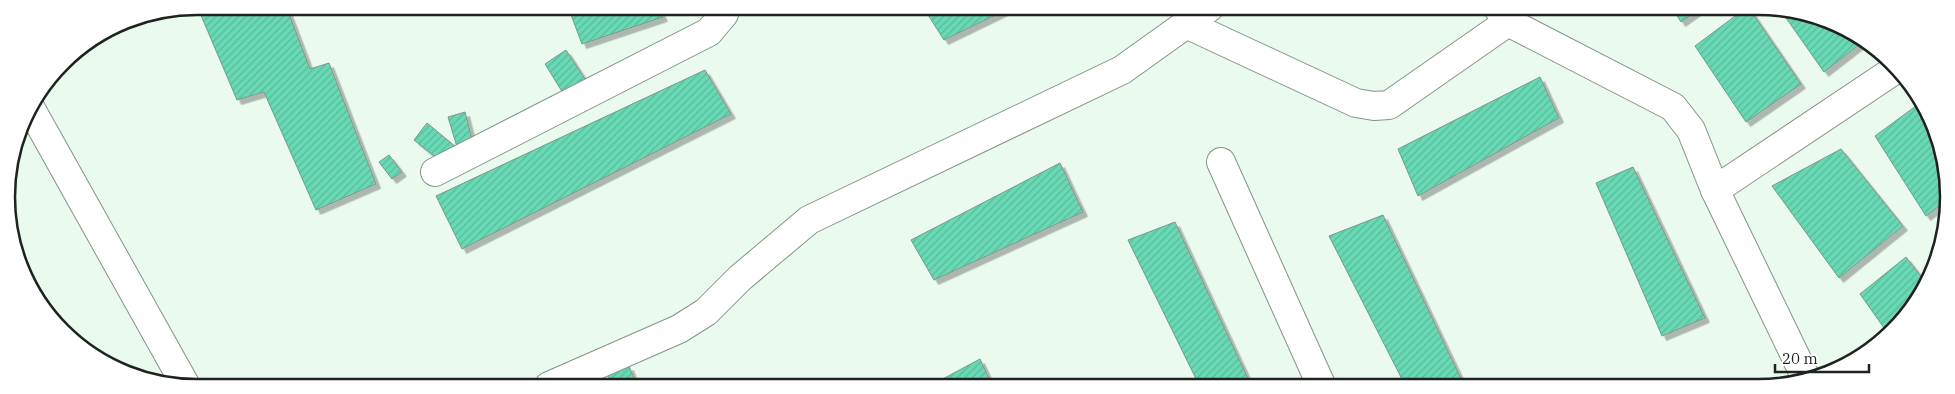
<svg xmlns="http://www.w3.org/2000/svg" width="1955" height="394" viewBox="0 0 1955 394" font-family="'IBM Plex Serif',serif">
  <defs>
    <pattern id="building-hatch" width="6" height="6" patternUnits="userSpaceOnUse" patternTransform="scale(1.25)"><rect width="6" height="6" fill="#67d9b4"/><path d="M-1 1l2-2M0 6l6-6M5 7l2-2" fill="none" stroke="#59ba9a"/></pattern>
    <filter id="shadow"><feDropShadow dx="4.5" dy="4.5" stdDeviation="0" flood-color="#0004"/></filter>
  </defs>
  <rect width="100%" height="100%" fill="#ebfaee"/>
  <g fill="url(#building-hatch)" stroke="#81938c" filter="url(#shadow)">
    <path d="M 197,6 L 286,6 L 310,69 L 329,63 L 376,184 L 316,210 L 264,92 L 237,100 Z"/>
    <path d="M 568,7 L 658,7 L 663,17 L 582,44 Z"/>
    <path d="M 923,7 L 1012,7 L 944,40 Z"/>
    <path d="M 1672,8 L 1701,8 L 1681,22 Z"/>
    <path d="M 1746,8 L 1749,8 L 1801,84 L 1746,122 L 1695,46 Z"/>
    <path d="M 1779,8 L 1853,32 L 1864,41 L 1824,72 Z"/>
    <path d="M 566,50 L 585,79 L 563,93 L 545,64 Z"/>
    <path d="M 705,70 L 731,114 L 462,249 L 436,196 Z"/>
    <path d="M 1540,77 L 1559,118 L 1418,196 L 1398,149 Z"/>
    <path d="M 1920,103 L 1942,147 L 1946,201 L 1926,216 L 1875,136 Z"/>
    <path d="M 465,112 L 473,143 L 457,147 L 448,117 Z"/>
    <path d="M 427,123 L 456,147 L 443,163 L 414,140 Z"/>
    <path d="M 1841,149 L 1903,226 L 1839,278 L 1772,186 Z"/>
    <path d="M 389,155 L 402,172 L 392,179 L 379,162 Z"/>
    <path d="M 1060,163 L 1083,212 L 934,280 L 911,240 Z"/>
    <path d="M 1633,167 L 1705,318 L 1662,336 L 1596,183 Z"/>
    <path d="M 1383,215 L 1465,387 L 1406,387 L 1329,236 Z"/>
    <path d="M 1175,222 L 1252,387 L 1200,387 L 1128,240 Z"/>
    <path d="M 1906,257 L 1927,284 L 1893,332 L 1889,335 L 1860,294 Z"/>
    <path d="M 980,359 L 993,387 L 940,387 L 937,382 Z"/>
    <path d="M 629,366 L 637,386 L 613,386 L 608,375 Z"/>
  </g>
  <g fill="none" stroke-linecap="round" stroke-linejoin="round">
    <defs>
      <g id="street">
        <path d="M 1498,8 L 1508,22 L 1673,107 L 1691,130 L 1715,190"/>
        <path d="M 1186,24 L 1356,103 L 1374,106 L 1389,105 L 1508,22"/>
        <path d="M 1221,162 L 1322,387"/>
        <path d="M 435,172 L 709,32 L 724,14 L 726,7"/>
        <path d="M 1806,378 L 1715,190 L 1896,69"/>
        <path d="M 549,386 L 679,329 L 706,312 L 740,278 L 809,220 L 1122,70 L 1210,7"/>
      </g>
      <path id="secondary" d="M 31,109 L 186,386"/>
    </defs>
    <use href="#street" stroke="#859387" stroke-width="30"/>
    <use href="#secondary" stroke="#859387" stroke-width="30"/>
    <use href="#street" stroke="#fff" stroke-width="28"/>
    <use href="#secondary" stroke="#fff" stroke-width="28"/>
  </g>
  <path d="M0 0H1955V394H0ZM197 15H1758A182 182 0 0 1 1940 197V197A182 182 0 0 1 1758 379H197A182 182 0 0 1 15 197V197A182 182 0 0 1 197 15Z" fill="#fff" fill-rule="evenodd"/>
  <path fill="none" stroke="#1d231e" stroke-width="2.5" d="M197 15H1758A182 182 0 0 1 1940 197V197A182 182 0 0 1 1758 379H197A182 182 0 0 1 15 197V197A182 182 0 0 1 197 15Z"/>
  <path d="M1775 364v8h94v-8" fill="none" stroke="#1d231e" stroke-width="2.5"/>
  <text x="1782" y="364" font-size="15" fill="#1d231e" stroke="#ffffff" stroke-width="4" paint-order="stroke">20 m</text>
</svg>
